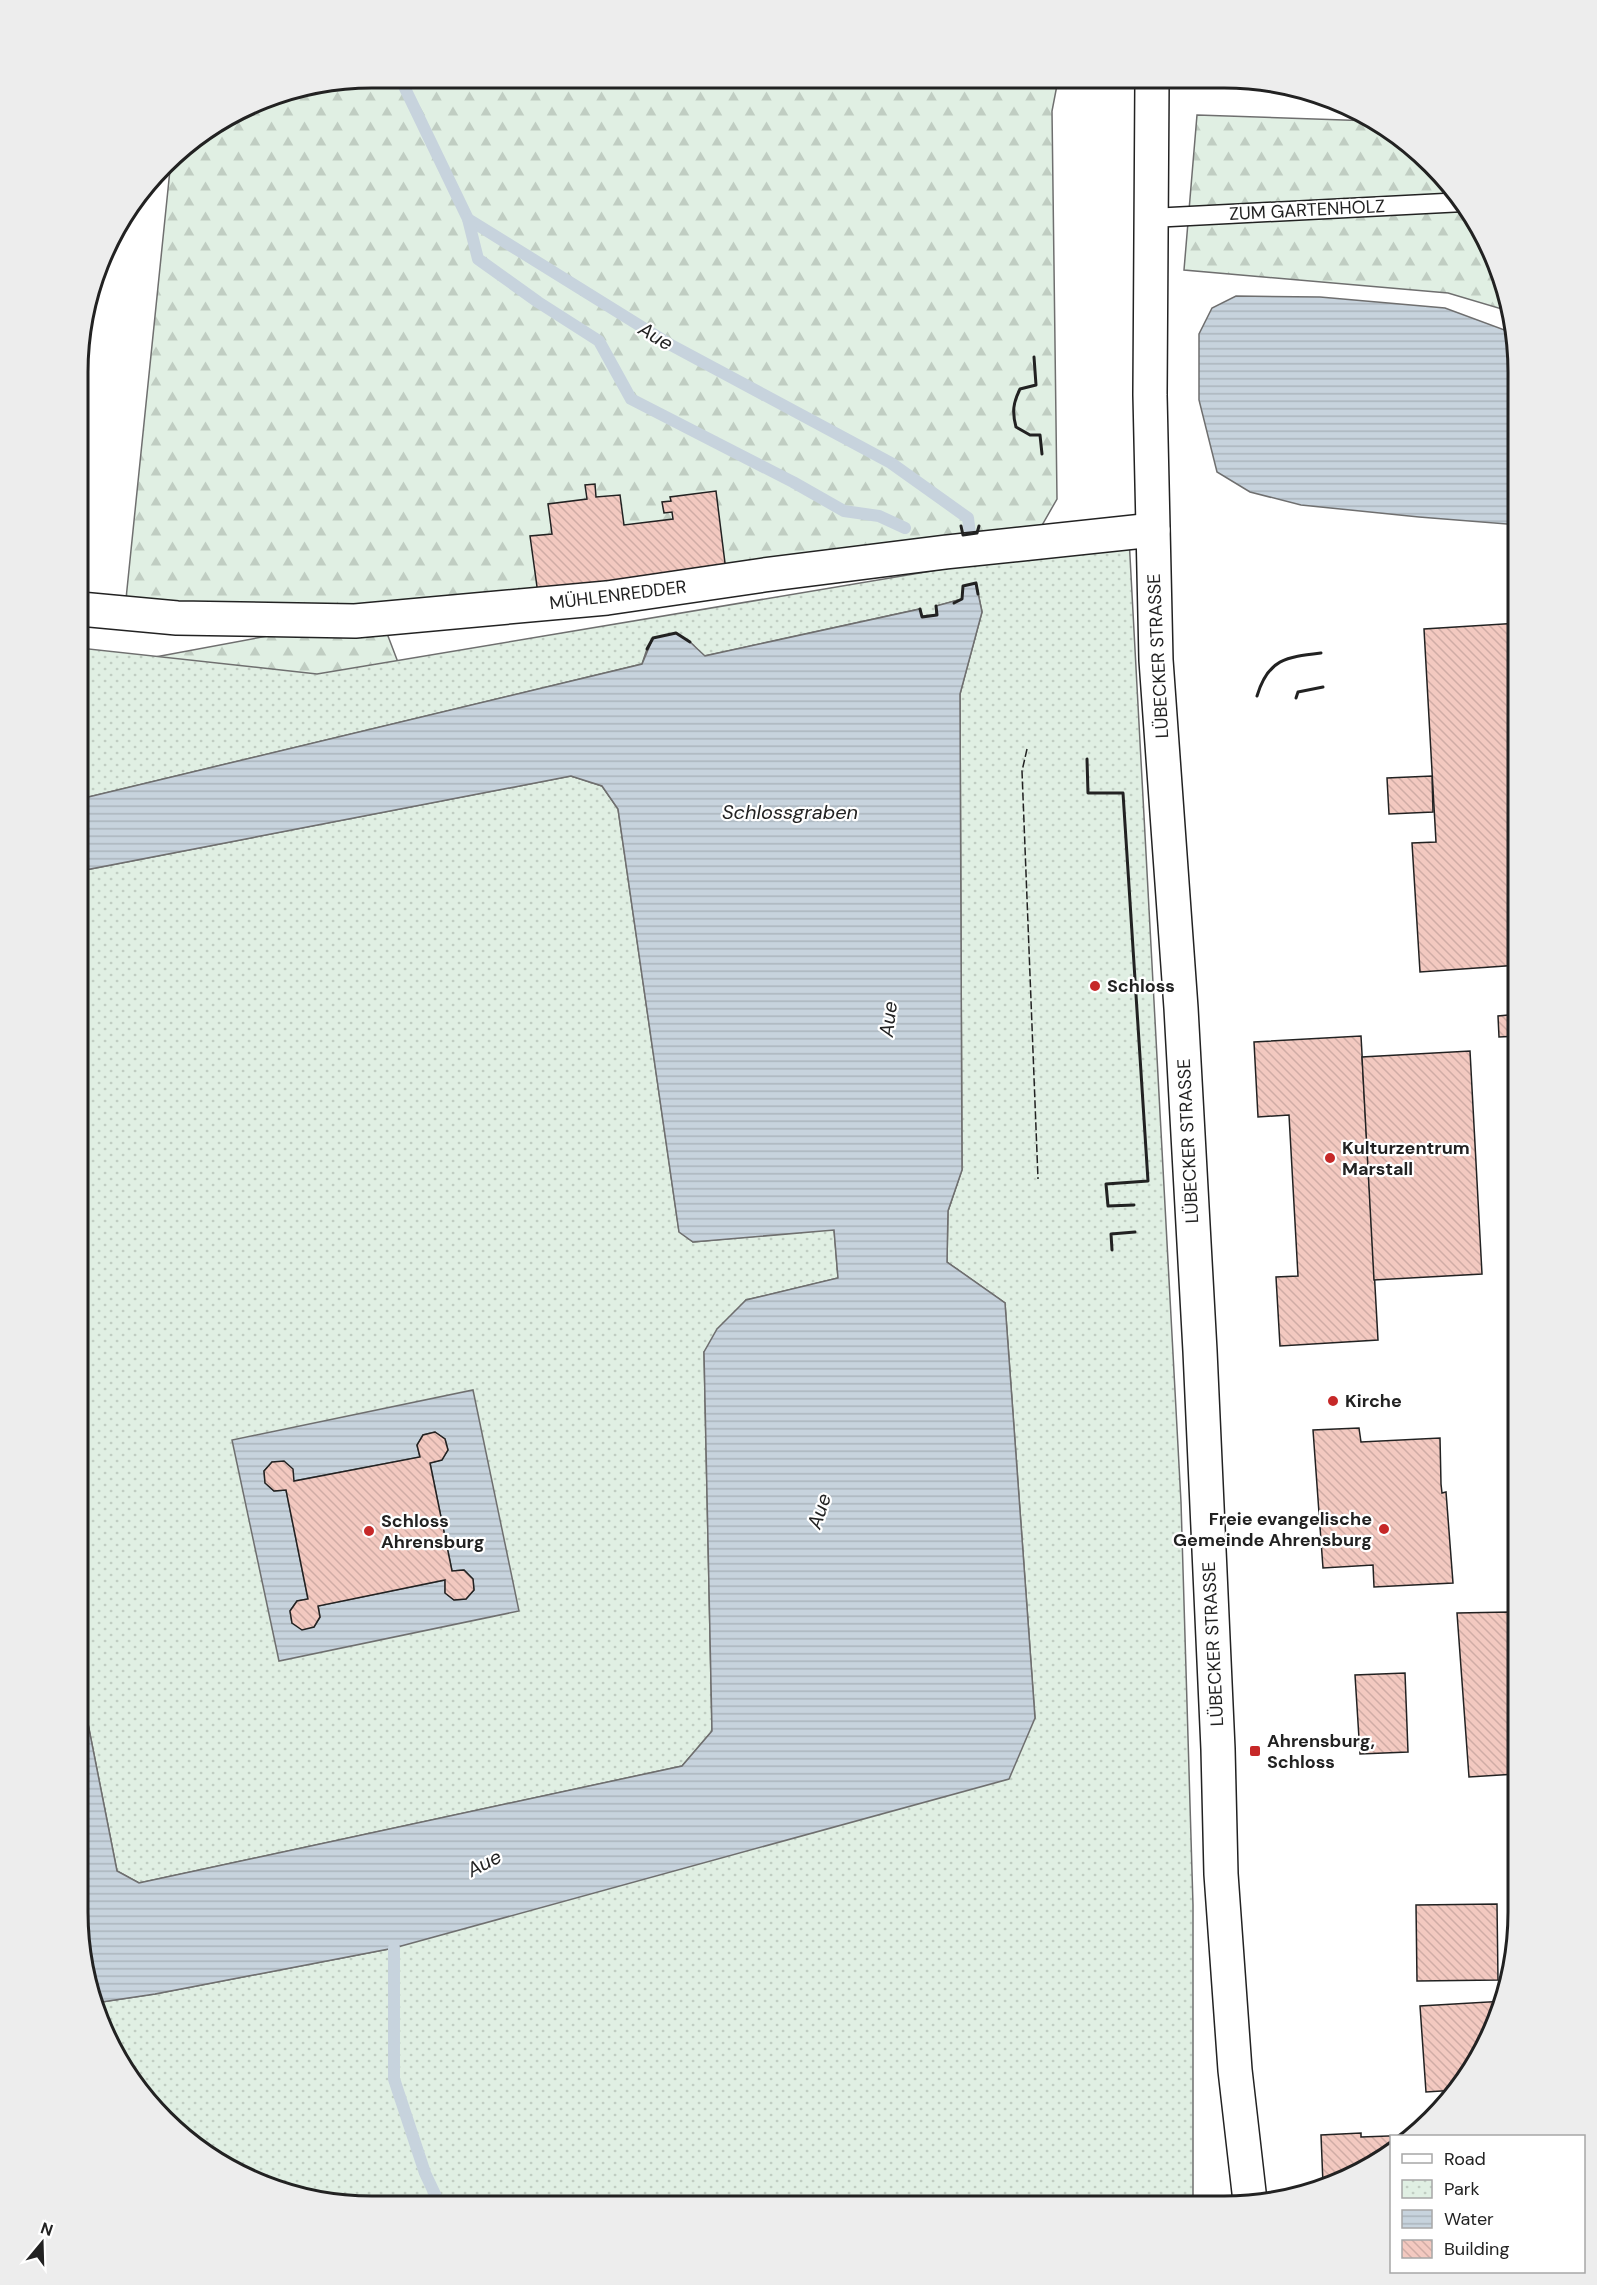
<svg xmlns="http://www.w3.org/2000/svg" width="1597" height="2285" viewBox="0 0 1597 2285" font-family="'DM Sans',sans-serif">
  <defs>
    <pattern id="forest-firs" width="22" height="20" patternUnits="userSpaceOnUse" patternTransform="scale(1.5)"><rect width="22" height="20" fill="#e0efe3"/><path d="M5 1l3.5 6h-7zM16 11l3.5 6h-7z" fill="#c0cdc2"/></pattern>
    <pattern id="park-dots" width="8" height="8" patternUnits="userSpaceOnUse" patternTransform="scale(1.5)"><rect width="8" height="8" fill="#e0efe3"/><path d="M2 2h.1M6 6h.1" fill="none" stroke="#c0cdc2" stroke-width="1.8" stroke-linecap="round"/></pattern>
    <pattern id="water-rules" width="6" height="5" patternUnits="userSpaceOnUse" patternTransform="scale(1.5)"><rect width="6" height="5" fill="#c7d3dd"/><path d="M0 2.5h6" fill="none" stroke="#abb5bd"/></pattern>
    <pattern id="building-back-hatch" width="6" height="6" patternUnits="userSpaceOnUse" patternTransform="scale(1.5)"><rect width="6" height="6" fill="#f3c9c0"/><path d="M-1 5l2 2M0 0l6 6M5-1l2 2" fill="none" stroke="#d0aca5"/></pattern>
  </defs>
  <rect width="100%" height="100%" fill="#fff"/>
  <g fill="url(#forest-firs)" stroke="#6f6f6f" stroke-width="1.5">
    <path d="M 373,78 L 1058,80 L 1052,111 L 1057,499 L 1041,527 L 538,597 L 279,608 L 126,599 L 171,160 L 179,151 L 278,94 Z"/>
    <path d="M 1197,115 L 1373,121 L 1404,139 L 1458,193 L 1489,243 L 1505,310 L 1448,293 L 1184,270 Z"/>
    <path d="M 380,615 L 415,707 L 139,660 Z"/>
  </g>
  <g fill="url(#park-dots)" stroke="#6f6f6f" stroke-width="1.5">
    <path d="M 1129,538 L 1181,1502 L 1193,1905 L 1193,2207 L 334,2205 L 260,2185 L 209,2157 L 151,2106 L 108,2042 L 95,2003 L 155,1994 L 394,1948 L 1035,1718 L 1005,1303 L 947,1262 L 948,1211 L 962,1170 L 960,694 L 982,612 L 976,583 L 962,599 L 936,606 L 937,615 L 922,617 L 920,609 L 704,656 L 690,642 L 647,649 L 642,664 L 80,799 L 80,648 L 317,674 Z"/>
    <path d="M 571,776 L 602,786 L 618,809 L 679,1231 L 693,1242 L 834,1229 L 838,1278 L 746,1300 L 704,1352 L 712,1731 L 682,1766 L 139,1883 L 117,1871 L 78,1673 L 80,871 Z"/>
  </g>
  <g fill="url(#water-rules)" stroke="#6f6f6f" stroke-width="1.5" fill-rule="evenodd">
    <path d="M 1236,296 L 1320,297 L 1445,308 L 1510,332 L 1519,372 L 1519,525 L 1419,517 L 1301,505 L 1250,492 L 1217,472 L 1199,400 L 1199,334 L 1212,308 Z"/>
    <path d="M 976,583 L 982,612 L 960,694 L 962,1170 L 948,1211 L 947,1262 L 1005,1303 L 1035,1718 L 1009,1779 L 394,1948 L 155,1994 L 95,2003 L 84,1970 L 78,1913 L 78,1673 L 117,1871 L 139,1883 L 682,1766 L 712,1731 L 704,1352 L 717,1329 L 746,1300 L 838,1278 L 834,1230 L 693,1242 L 679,1232 L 618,809 L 602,786 L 571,776 L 80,871 L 80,799 L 642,664 L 653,638 L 676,633 L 690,642 L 705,656 L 920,609 L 922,616 L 936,615 L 936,606 L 962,599 L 963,586 Z"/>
    <path d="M 473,1390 L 519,1611 L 279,1661 L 232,1440 ZM 435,1432 L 445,1439 L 448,1450 L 441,1460 L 430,1463 L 452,1571 L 464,1570 L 473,1579 L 474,1590 L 466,1599 L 454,1600 L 445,1593 L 445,1580 L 318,1606 L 320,1617 L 314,1627 L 292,1623 L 290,1611 L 297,1601 L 308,1599 L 286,1490 L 274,1491 L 265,1483 L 264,1471 L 272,1462 L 294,1481 L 420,1457 L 417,1445 L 423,1435 Z"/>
  </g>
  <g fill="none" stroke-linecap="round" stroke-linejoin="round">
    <g stroke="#c7d3dd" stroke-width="12">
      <path d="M 400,78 L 468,219 L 671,345 L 891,463 L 968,518 L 970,534"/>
      <path d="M 468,219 L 478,259 L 538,302 L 599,341 L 631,399 L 793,482 L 844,511 L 879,516 L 905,528"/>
      <path d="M 394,1948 L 394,2079 L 425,2173 L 440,2205"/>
    </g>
  </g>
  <g fill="url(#building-back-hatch)" stroke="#222" stroke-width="1.5">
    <path d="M 595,484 L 596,497 L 620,495 L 624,525 L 673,519 L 672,512 L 664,513 L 662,502 L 671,501 L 670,497 L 716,491 L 726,571 L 538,594 L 530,536 L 552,534 L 548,504 L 587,499 L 585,485 Z"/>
    <path d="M 1519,623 L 1519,965 L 1420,972 L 1412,843 L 1436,842 L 1424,629 Z"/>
    <path d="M 1432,776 L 1433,812 L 1389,814 L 1387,778 Z"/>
    <path d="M 1519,1014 L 1519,1036 L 1499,1037 L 1498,1016 Z"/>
    <path d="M 1361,1036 L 1378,1340 L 1280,1346 L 1276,1277 L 1298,1276 L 1289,1115 L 1258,1117 L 1254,1042 Z"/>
    <path d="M 1470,1051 L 1482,1274 L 1374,1280 L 1362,1057 Z"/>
    <path d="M 1359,1428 L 1361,1442 L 1440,1438 L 1441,1484 L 1442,1493 L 1446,1492 L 1453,1583 L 1374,1587 L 1373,1565 L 1323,1568 L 1313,1430 Z"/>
    <path d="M 435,1432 L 445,1439 L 448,1450 L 442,1460 L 430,1463 L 452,1571 L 464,1570 L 473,1579 L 474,1590 L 466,1599 L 454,1600 L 445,1593 L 445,1580 L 318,1606 L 320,1617 L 314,1627 L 302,1630 L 292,1623 L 290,1611 L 297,1601 L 308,1599 L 286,1490 L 274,1491 L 265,1483 L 264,1471 L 272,1462 L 284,1461 L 293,1469 L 294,1481 L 420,1457 L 417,1445 L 423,1435 Z"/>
    <path d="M 1510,1612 L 1516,1774 L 1469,1777 L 1457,1613 Z"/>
    <path d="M 1405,1673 L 1408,1752 L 1360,1754 L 1355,1675 Z"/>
    <path d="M 1497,1904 L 1498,1980 L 1417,1981 L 1416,1905 Z"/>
    <path d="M 1505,2001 L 1480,2054 L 1475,2054 L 1475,2064 L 1469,2076 L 1457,2090 L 1426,2092 L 1420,2006 Z"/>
    <path d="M 1361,2133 L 1361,2137 L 1417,2135 L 1392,2136 L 1392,2152 L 1354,2177 L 1323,2184 L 1321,2135 Z"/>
  </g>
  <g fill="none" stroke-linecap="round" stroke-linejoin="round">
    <defs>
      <path id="lane" d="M 1151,218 L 1464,202"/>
      <path id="street" d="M 80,609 L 177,618 L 355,621 L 607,598 L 764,575 L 946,552 L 1153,530"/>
      <path id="primary" d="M 1152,80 L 1150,395 L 1156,660 L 1181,1008 L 1200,1351 L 1218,1749 L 1221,1874 L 1235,2070 L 1250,2201"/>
    </defs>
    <use href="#lane" stroke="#222" stroke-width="21"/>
    <use href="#street" stroke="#222" stroke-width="36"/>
    <use href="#primary" stroke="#222" stroke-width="36"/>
    <use href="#lane" stroke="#fff" stroke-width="18"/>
    <use href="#street" stroke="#fff" stroke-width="33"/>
    <use href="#primary" stroke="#fff" stroke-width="33"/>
    <path stroke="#222" stroke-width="1.5" stroke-dasharray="8 3" stroke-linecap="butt" d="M 1027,749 L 1022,771 L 1038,1179"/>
    <g stroke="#222" stroke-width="3">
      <path d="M 1034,357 L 1036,385 L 1020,389 C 1013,403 1012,412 1016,427 L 1030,435 L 1040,435 L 1042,454"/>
      <path d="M 961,526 L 963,535 L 977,533 L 979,526"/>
      <path d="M 954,603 L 962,599 L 963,586 L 976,583 L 978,594"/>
      <path d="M 920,609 L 922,617 L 937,615 L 936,606"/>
      <path d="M 647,649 L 653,638 L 676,633 L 690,642"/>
      <path d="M 1257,696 C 1268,659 1286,657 1321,653"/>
      <path d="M 1296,698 L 1298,692 L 1323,687"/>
      <path d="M 1087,759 L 1088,793 L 1123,793 L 1148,1181 L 1106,1184 L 1108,1206 L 1134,1205"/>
      <path d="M 1112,1250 L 1111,1234 L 1135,1232"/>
    </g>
  </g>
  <g fill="#c62828" stroke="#fff" stroke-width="2">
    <circle cx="1095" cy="986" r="6"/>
    <circle cx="1330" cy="1158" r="6"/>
    <circle cx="1333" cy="1401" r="6"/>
    <circle cx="1384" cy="1529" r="6"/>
    <circle cx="369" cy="1531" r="6"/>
    <rect x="1249" y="1745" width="12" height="12" rx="3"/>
  </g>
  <g text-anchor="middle" stroke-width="4.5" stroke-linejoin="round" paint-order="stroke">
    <g font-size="18" fill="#222" stroke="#fff">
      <text transform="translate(1307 210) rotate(-3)" y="6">ZUM GARTENHOLZ</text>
      <text transform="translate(618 595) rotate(-7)" y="6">MÜHLENREDDER</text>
      <text transform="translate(1158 656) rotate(-93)" y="6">LÜBECKER STRASSE</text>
      <text transform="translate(1188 1141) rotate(-93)" y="6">LÜBECKER STRASSE</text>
      <text transform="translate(1213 1644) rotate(-93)" y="6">LÜBECKER STRASSE</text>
    </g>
    <g font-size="18" font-weight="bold" fill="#222" stroke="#fff" text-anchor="start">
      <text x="1107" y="992">Schloss</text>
      <text x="1342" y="1154">Kulturzentrum<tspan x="1342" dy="21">Marstall</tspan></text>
      <text x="1345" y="1407">Kirche</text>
      <text x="1372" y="1525" text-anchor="end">Freie evangelische<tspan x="1372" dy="21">Gemeinde Ahrensburg</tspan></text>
      <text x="381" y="1527">Schloss<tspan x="381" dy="21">Ahrensburg</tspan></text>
      <text x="1267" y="1747">Ahrensburg,<tspan x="1267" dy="21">Schloss</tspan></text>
    </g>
    <g font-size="20" font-style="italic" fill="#222" stroke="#fff">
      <text transform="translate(656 336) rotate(31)" y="7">Aue</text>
      <text x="790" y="819">Schlossgraben</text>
      <text transform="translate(888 1019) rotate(-83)" y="7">Aue</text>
      <text transform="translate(819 1511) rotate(-72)" y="7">Aue</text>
      <text transform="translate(484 1863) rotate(-28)" y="7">Aue</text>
    </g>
  </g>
  <path d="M0 0H1597V2285H0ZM372 88H1224A284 284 0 0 1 1508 372V1912A284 284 0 0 1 1224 2196H372A284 284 0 0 1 88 1912V372A284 284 0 0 1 372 88Z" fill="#ededed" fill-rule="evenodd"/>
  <path fill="none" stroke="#222" stroke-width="3" d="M372 88H1224A284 284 0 0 1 1508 372V1912A284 284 0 0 1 1224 2196H372A284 284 0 0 1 88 1912V372A284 284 0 0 1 372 88Z"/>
  <rect x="1390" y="2135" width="195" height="138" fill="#ffffff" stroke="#a7a7a7" stroke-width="1.5"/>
  <rect x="1402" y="2154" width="30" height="9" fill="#ffffff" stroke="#a7a7a7" stroke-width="1.5"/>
  <text x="1444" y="2165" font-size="18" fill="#222222">Road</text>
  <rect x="1402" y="2180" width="30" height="18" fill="url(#park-dots)" stroke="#a7a7a7" stroke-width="1.5"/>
  <text x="1444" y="2195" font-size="18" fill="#222222">Park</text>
  <rect x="1402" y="2210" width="30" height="18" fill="url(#water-rules)" stroke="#a7a7a7" stroke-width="1.5"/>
  <text x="1444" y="2225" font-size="18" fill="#222222">Water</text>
  <rect x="1402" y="2240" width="30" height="18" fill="url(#building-back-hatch)" stroke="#a7a7a7" stroke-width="1.5"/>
  <text x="1444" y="2255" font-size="18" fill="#222222">Building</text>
  <g transform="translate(42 2243) rotate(19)" stroke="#ffffff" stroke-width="4.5" paint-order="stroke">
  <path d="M0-4.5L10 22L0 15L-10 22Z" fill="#222222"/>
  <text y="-9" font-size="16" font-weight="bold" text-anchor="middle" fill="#222222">N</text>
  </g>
</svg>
